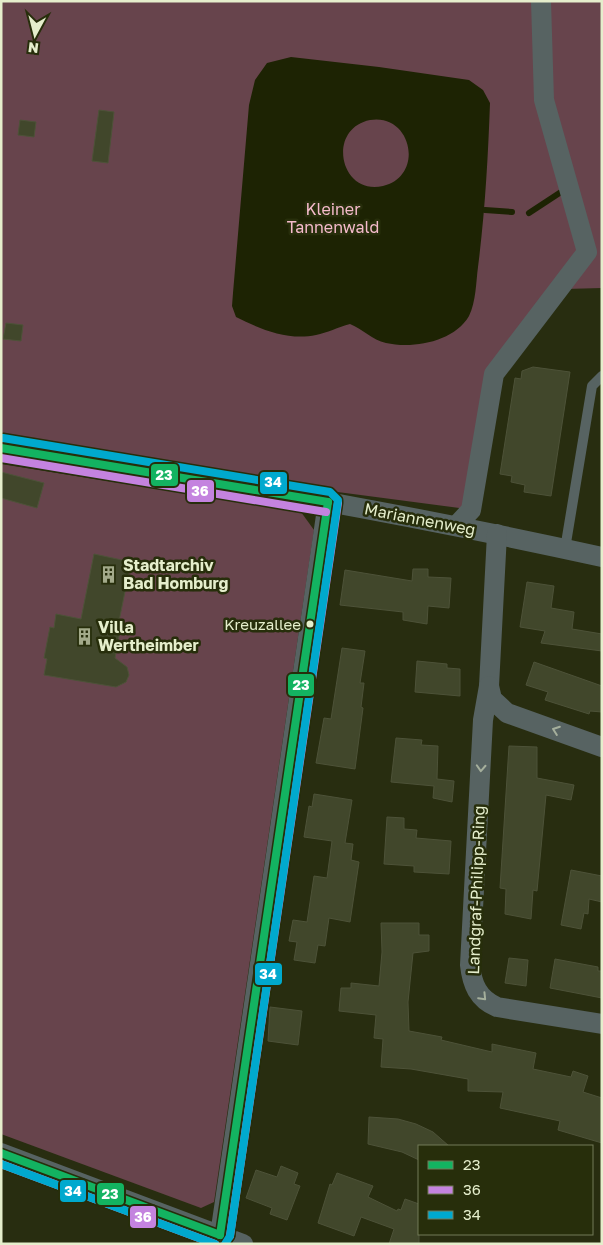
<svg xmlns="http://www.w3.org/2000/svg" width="603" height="1245" viewBox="0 0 603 1245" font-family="'Golos Text',sans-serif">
  <rect width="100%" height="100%" fill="#282d10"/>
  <g fill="#67444c">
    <path d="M 1,1 L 539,1 L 542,101 L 583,250 L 488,371 L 467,509 L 1,448 Z"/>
    <path d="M 541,1 L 602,1 L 602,288 L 565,289 L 592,252 L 544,100 Z"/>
    <path d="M 1,464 L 301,512 L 314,530 L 214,1202 L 201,1208 L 1,1134 Z"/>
  </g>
  <path fill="#1d2303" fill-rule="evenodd" d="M 291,57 L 379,67 L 469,80 L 483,90 L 490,103 C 488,158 485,212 478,267 C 476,282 476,302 469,316 C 454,342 413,349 386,343 C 372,340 363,329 350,324 C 338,327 327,333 316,335 C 288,341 260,329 236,317 L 232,306 L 233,293 L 249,105 L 255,80 L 267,63 ZM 370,120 C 412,113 425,176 383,186 C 340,196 326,129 370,120 Z"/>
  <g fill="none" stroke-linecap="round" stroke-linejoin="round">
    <g stroke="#1d2303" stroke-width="6">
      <path d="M 485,210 L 512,212"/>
      <path d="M 529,213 L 561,192"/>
    </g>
  </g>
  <g fill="#41472b" stroke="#4d5238">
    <path d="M 99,110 L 114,112 L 108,163 L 92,161 Z"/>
    <path d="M 20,120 L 36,122 L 34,137 L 18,135 Z"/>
    <path d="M 6,323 L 23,325 L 21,341 L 3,339 Z"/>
    <path d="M 533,367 L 570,372 L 551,496 L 524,492 L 525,485 L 511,482 L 512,476 L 500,474 L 515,378 L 521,379 L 522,371 Z"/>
    <path d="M 1,472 L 44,483 L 37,508 L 1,498 Z"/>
    <path d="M 94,554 L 131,562 L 118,626 L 121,626 L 115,658 L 127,667 L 129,675 L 126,682 L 116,687 L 44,675 L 47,659 L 44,658 L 50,627 L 54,628 L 56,614 L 81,619 Z"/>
    <path d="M 413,569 L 428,569 L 428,577 L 451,578 L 449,608 L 428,606 L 427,624 L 403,620 L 403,612 L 340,605 L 345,570 L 412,581 Z"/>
    <path d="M 527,582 L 554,586 L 551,608 L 574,612 L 572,629 L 602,634 L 602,651 L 541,643 L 545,631 L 520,627 Z"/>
    <path d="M 342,648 L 365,651 L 360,683 L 364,683 L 361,707 L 363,708 L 355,769 L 316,763 L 324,718 L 331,719 Z"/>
    <path d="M 417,661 L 447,664 L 447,668 L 460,669 L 460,696 L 415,692 Z"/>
    <path d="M 534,662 L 602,686 L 602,712 L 590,711 L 589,714 L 545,700 L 548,692 L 526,685 Z"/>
    <path d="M 396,738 L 422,740 L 421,745 L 438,746 L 437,779 L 454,781 L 452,802 L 433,798 L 434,786 L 391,782 Z"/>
    <path d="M 509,746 L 537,747 L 537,778 L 574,785 L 571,800 L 546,795 L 537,891 L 533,890 L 531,919 L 505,914 L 506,889 L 500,888 Z"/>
    <path d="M 314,794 L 352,800 L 345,843 L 353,844 L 351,860 L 359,862 L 350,922 L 329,918 L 325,946 L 318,945 L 315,963 L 294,960 L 297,942 L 289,941 L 293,920 L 307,922 L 314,876 L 327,878 L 332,841 L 304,837 L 309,806 L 312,807 Z"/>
    <path d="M 387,817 L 404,818 L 404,829 L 417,830 L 416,838 L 451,841 L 449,874 L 414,872 L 414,866 L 384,864 Z"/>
    <path d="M 571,870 L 602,876 L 602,902 L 589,899 L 588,914 L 584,913 L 581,929 L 561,925 Z"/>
    <path d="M 381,923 L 419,923 L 419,935 L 429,935 L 429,951 L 413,953 L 408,1002 L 409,1031 L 442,1037 L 441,1040 L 492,1052 L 492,1044 L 536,1053 L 533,1069 L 571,1077 L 573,1071 L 588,1076 L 583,1092 L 602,1098 L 602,1143 L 558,1130 L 560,1121 L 500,1108 L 503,1092 L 468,1091 L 468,1079 L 411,1069 L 381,1067 L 383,1039 L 374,1038 L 376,1015 L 339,1011 L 341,988 L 351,988 L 351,983 L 379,986 L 382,952 Z"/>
    <path d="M 509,958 L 528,960 L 526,986 L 505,983 Z"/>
    <path d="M 555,959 L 598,967 L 598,971 L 602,971 L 602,998 L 550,988 Z"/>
    <path d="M 270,1007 L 302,1011 L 298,1045 L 268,1041 Z"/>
    <path d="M 369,1117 L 398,1119 L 416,1124 L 433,1132 L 449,1146 L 419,1146 L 419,1160 L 402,1152 L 368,1144 Z"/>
    <path d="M 281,1166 L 298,1173 L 294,1184 L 300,1186 L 287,1220 L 270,1214 L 272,1208 L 246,1198 L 256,1170 L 277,1177 Z"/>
    <path d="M 337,1173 L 373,1186 L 368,1197 L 397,1211 L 398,1209 L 401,1210 L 405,1199 L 419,1204 L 419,1244 L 389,1244 L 394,1229 L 361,1217 L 354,1236 L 318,1223 L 330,1184 L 332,1185 Z"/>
  </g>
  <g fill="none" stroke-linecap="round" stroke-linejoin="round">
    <path stroke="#576362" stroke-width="10" d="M 565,549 L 592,386 L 602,376"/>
    <g stroke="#576362" stroke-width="20">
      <path d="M 1,448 C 202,478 403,513 602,557"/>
      <path d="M 457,525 L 471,510 L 494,374 L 587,252 L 544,100 L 541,1"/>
      <path d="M 489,686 L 497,534"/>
      <path d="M 602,747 L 507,713 L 492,699 L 489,686 L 483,720 L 470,965 C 472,984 478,999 497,1007 L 602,1024"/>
      <path d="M 1,1153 L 243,1244"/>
      <path d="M 220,1235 L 328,502"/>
    </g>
    <defs>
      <g id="bus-1">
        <path d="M 1,448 L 328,502"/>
        <path d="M 1,1153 L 220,1235"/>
        <path d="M 220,1235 L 328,502"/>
      </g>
      <g id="bus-2">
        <path d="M 1,458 L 326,512"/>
        <path d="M 1,1164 L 215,1244"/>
        <path d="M 230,1236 L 338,503"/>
      </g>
      <g id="bus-3">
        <path d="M 3,438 L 330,492 L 338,500 L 230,1236 L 225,1244"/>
        <path d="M 1,1164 L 215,1244"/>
      </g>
    </defs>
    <use href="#bus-1" stroke="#272e0b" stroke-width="11"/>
    <use href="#bus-2" stroke="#272e0b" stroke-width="11"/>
    <use href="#bus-3" stroke="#272e0b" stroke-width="11"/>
    <use href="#bus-1" stroke="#13b361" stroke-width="8"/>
    <use href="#bus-2" stroke="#c483df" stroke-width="8"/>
    <use href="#bus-3" stroke="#00a9ce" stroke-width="8"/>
  </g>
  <defs><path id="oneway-chevron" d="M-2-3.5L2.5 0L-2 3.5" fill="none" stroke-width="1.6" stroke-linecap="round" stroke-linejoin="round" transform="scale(1.25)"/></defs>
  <g stroke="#a5af9c">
    <use href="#oneway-chevron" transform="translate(556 730) rotate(-160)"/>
    <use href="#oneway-chevron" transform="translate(481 768) rotate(93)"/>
    <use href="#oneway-chevron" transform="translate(483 997) rotate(46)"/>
  </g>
  <defs>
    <symbol id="building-bare" viewBox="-9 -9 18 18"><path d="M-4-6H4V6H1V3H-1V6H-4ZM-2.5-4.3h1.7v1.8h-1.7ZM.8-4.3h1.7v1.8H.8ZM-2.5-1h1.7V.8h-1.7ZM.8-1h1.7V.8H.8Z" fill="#a3aa8a" stroke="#272e0b" stroke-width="2.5" paint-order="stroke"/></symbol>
  </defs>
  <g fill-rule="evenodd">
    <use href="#building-bare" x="96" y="562" width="25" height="25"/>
    <use href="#building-bare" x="72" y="624" width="25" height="25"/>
  </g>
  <circle fill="#e5eecc" stroke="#272e0b" stroke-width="2" cx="310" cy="624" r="4.5"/>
  <g text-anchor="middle" stroke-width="5" stroke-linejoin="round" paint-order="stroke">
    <g font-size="15" fill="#e5eecc" stroke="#272e0b" text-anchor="end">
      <text x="301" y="630">Kreuzallee</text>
    </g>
    <g font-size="16" fill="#f5bbcc" stroke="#272e0b">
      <text x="333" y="215">Kleiner<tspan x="333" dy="18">Tannenwald</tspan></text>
    </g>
    <g font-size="16" fill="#e5eecc" stroke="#272e0b">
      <text transform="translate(420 519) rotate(11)" y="6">Mariannenweg</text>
      <text transform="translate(476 890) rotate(-88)" y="6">Landgraf-Philipp-Ring</text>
    </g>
    <g font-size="16" font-weight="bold" fill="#e5eecc" stroke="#272e0b" text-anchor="start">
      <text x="123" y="571">Stadtarchiv<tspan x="123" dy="18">Bad Homburg</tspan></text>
      <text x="98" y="633">Villa<tspan x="98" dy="18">Wertheimber</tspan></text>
    </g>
  </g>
  <g stroke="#272e0b" stroke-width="2">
    <rect x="150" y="463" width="29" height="24" rx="5" fill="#13b361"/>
    <rect x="259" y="471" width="29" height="24" rx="5" fill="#00a9ce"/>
    <rect x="186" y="479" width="29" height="24" rx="5" fill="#c483df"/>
    <rect x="287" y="673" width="28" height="24" rx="5" fill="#13b361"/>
    <rect x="254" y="962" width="29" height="24" rx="5" fill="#00a9ce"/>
    <rect x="59" y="1179" width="28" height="24" rx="5" fill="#00a9ce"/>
    <rect x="96" y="1182" width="29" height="24" rx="5" fill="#13b361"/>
    <rect x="129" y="1205" width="28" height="24" rx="5" fill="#c483df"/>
  </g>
  <g font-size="14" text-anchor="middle" font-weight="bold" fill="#fff">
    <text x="164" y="480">23</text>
    <text x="273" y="487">34</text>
    <text x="200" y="496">36</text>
    <text x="301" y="690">23</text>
    <text x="268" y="979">34</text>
    <text x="73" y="1196">34</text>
    <text x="110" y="1199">23</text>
    <text x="143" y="1222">36</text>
  </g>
  <rect width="603" height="1245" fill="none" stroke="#e5eecc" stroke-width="5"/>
  <rect x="418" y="1145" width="175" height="90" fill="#272e0b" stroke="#737b58"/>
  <rect x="428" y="1161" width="25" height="8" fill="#13b361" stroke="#737b58"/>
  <text x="463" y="1170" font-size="15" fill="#e5eecc">23</text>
  <rect x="428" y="1186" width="25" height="8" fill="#c483df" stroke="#737b58"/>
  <text x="463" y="1195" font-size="15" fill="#e5eecc">36</text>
  <rect x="428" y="1211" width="25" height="8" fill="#00a9ce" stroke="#737b58"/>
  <text x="463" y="1220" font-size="15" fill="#e5eecc">34</text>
  <g transform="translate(35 35) rotate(187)" stroke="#272e0b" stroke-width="4" paint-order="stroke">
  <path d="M0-4L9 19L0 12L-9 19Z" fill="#e5eecc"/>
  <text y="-8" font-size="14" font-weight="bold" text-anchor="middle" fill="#e5eecc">N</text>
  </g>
</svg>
